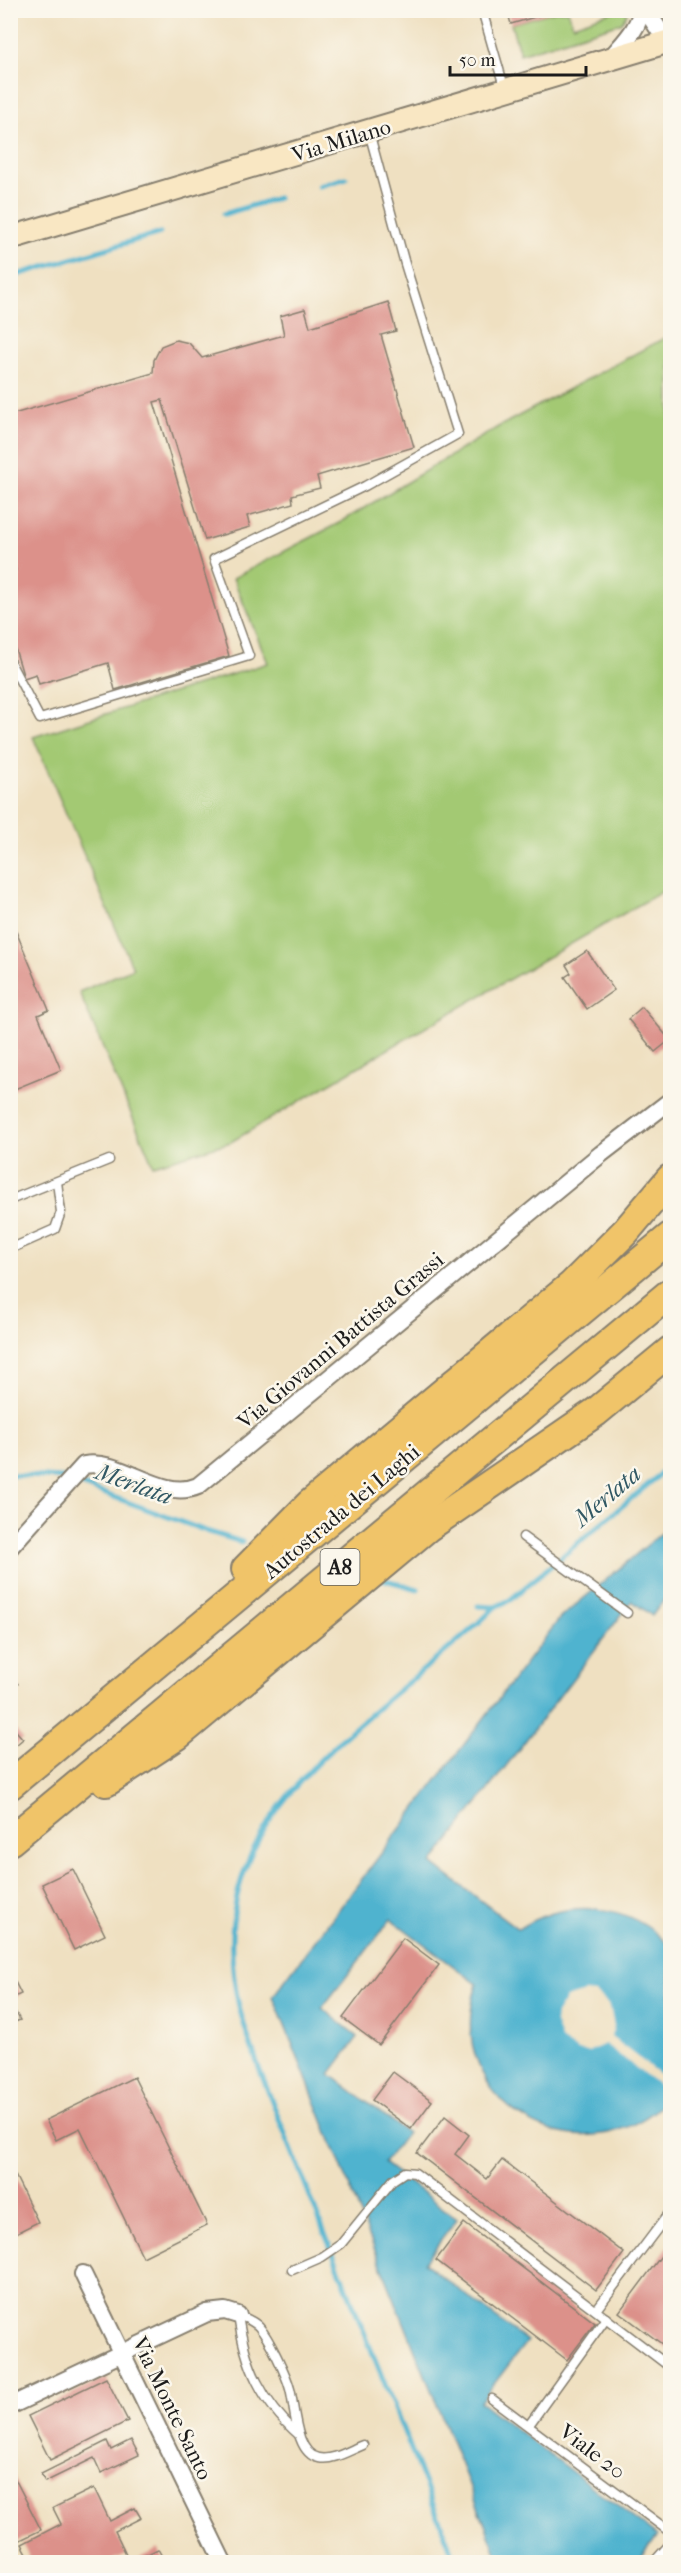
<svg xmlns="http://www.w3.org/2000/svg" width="681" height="2573" viewBox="0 0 681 2573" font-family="'IM FELL French Canon',serif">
  <rect width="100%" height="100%" fill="#fbf7ec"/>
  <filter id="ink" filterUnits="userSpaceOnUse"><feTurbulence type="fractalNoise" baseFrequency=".0167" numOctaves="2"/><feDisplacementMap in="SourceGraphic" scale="12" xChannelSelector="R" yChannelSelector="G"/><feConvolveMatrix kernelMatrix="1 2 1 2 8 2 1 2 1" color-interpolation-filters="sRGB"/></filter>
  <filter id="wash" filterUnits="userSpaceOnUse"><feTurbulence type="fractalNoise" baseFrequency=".008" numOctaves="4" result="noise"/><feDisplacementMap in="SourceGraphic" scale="24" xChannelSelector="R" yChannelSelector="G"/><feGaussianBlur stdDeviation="1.35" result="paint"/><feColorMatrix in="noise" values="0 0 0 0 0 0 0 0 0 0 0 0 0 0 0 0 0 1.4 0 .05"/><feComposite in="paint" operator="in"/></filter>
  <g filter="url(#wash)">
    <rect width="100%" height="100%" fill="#efe0c1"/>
    <g fill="#a3c973" stroke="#607248" stroke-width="1.5">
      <path d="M 556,11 L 568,11 L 573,25 L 614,11 L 626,11 L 627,14 L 621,23 L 520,54 L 511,24 Z"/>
      <path d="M 670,335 L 670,887 L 402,1041 L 231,1142 L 153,1165 L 79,992 L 133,968 L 33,737 L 268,663 L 233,578 L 341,522 L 498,427 Z"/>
    </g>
    <path fill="#50b3cf" stroke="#366876" stroke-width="1.5" d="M 670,1526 L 670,1592 L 652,1616 L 632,1601 L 432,1863 L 518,1929 C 567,1897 631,1902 670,1947 L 670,2097 C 584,2188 438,2104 477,1984 L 391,1919 L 322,2008 L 358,2037 L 330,2074 L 407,2133 L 384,2163 L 457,2219 L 424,2263 L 527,2341 L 480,2402 L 657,2536 L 637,2562 L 500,2562 L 273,1996 L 560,1618 Z"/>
    <path fill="#efe0c1" d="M 585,1992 L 595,1993 L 610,2006 L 614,2026 L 611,2037 L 670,2082 L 670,2094 L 605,2044 L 588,2052 L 578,2051 L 562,2041 L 555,2023 L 556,2014 L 566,1998 Z"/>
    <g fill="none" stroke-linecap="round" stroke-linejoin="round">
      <g stroke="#50b3cf" stroke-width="5">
        <path d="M 319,186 L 346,178"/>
        <path d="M 224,214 L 278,198"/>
        <path d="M 10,277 L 160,233"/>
        <path d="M 10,1475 L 62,1478 L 206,1531 L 242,1542"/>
        <path d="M 382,1579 L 418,1589"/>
        <path d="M 478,1606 L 495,1607 L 510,1600 L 670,1466"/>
        <path d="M 456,2562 L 260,2071 C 252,2048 243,2025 238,2002 C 205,1845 309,1765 416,1676 C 443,1653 471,1632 495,1607"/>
      </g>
    </g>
    <g id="blocks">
      <g fill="#dc918a">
        <path d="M 507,10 L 555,10 L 555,11 L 511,24 Z"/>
        <path d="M 388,302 L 396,331 L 381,335 L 414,447 L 317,476 L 320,488 L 292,495 L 293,503 L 247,516 L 250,527 L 205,540 L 162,400 L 154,402 L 229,656 L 115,690 L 108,663 L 39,684 L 36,674 L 24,678 L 10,632 L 10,571 L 16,570 L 10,550 L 10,415 L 153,373 L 154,360 L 161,346 L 176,340 L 189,343 L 202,358 L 284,335 L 280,316 L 305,309 L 310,327 Z"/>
        <path d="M 10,917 L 49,1010 L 38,1015 L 61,1070 L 10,1091 Z"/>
        <path d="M 587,951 L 614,990 L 587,1009 L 565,977 L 571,973 L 566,965 Z"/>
        <path d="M 642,1007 L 670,1040 L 655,1052 L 628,1019 Z"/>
        <path d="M 10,1675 L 18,1684 L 10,1690 Z"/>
        <path d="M 10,1724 L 23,1739 L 10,1750 Z"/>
        <path d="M 73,1869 L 105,1935 L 74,1950 L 42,1884 Z"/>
        <path d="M 403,1938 L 439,1965 L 379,2045 L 343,2018 Z"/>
        <path d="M 10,1972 L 21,1994 L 10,1999 Z"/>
        <path d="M 10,2002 L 20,2020 L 10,2024 Z"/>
        <path d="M 393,2072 L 432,2101 L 411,2129 L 372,2100 Z"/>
        <path d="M 134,2077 L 207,2225 L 143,2257 L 80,2128 L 56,2140 L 46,2120 Z"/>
        <path d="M 445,2116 L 469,2135 L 455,2154 L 487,2179 L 502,2160 L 624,2253 L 596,2290 L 417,2153 Z"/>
        <path d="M 10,2165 L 38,2222 L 10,2236 Z"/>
        <path d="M 464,2223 L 595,2323 L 567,2360 L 436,2260 Z"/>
        <path d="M 670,2244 L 670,2350 L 619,2312 Z"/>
        <path d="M 106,2378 L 128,2421 L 50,2460 L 28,2416 Z"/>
        <path d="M 131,2440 L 139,2455 L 101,2473 L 94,2458 L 45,2482 L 41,2474 L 107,2441 L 111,2450 Z"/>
        <path d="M 10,2469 L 41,2530 L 10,2545 Z"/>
        <path d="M 94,2488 L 110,2521 L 135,2508 L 141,2518 L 115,2531 L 126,2554 L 108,2562 L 18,2562 L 29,2557 L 22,2544 L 61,2524 L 53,2508 Z"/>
        <path d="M 158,2549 L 165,2562 L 131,2562 Z"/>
      </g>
    </g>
  </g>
  <g filter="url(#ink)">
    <use href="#blocks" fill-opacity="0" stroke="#867e6e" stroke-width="1.5"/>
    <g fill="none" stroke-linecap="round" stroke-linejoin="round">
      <defs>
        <g id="lane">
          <path d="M 482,10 L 505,90"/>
          <path d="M 10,662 L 40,719 L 249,656 L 214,559 L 365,486 L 458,434 L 405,264 L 369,132"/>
          <path d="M 10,1200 L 109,1160"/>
          <path d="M 10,1249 L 55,1229 L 61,1212 L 57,1182"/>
          <path d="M 523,1537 L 627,1613"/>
          <path d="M 292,2270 L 322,2257 L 341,2244 L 393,2180 L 405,2172 L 415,2173 L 670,2367"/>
          <path d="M 596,2310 L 670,2212"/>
          <path d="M 238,2315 C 245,2318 254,2321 259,2327 C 269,2338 286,2374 290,2389 C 295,2407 295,2454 319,2458 C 333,2461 350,2450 363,2445"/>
          <path d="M 238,2315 C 245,2366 261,2401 299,2435"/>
          <path d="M 492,2399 L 670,2532"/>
          <path d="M 529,2425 L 606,2318"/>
          <path d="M 654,2562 L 670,2544"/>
        </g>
        <g id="street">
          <path d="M 646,10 L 667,42"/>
          <path d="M 610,59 C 620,46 640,28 641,10"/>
          <path d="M 10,1547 L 84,1465 C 122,1458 161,1502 198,1486 L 601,1154 L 670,1101"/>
          <path d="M 83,2274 L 223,2562"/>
          <path d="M 10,2406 L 207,2313 L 225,2311 L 238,2315"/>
        </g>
        <path id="secondary" d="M 10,238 L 670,41"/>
        <g id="highway">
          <path d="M 246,1569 L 310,1504 L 572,1285 L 626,1231 L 670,1179"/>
          <path d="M 106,1782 L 178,1735 L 428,1527 L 596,1412 L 670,1351"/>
          <path d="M 10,1785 L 670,1237"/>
          <path d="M 10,1841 L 670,1293"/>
        </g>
      </defs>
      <use href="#lane" stroke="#867e6e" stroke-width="11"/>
      <use href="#street" stroke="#867e6e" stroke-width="20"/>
      <use href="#secondary" stroke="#867e6e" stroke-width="26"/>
      <use href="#highway" stroke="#867e6e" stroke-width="32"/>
      <use href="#lane" stroke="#fff" stroke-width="8"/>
      <use href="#street" stroke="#fff" stroke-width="16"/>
      <use href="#secondary" stroke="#f9e7c3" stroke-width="22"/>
      <use href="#highway" stroke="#f0c469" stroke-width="28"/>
    </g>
  </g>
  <g text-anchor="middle" stroke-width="5" stroke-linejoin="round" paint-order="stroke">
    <rect fill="#fbf7ec" stroke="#5f5e5a" stroke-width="1.5" x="320.5" y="1549" width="39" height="36" rx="4.5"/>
    <g font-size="21" font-weight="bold" fill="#1c1c1c">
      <text x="340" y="1574">A8</text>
    </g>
    <g font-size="22" fill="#1c1c1c" stroke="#fbf7ec">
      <text transform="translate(341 140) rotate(-17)" y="8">Via Milano</text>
      <text transform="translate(340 1340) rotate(-40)" y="8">Via Giovanni Battista Grassi</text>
      <text transform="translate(341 1511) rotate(-40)" y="8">Autostrada dei Laghi</text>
      <text transform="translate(173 2408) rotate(64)" y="8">Via Monte Santo</text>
      <text transform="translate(593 2451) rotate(37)" y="8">Viale 20</text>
    </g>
    <g font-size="24" font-style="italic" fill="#315864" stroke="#fbf7ec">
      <text transform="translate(134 1484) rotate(20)" y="8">Merlata</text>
      <text transform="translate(607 1496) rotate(-40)" y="8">Merlata</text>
    </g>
  </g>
  <rect width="681" height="2573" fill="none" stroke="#fbf7ec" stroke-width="36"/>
  <path d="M450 66v9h136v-9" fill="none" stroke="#1c1c1c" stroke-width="3"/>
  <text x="459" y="66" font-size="18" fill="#1c1c1c" stroke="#fbf7ec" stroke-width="4.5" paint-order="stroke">50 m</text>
</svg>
